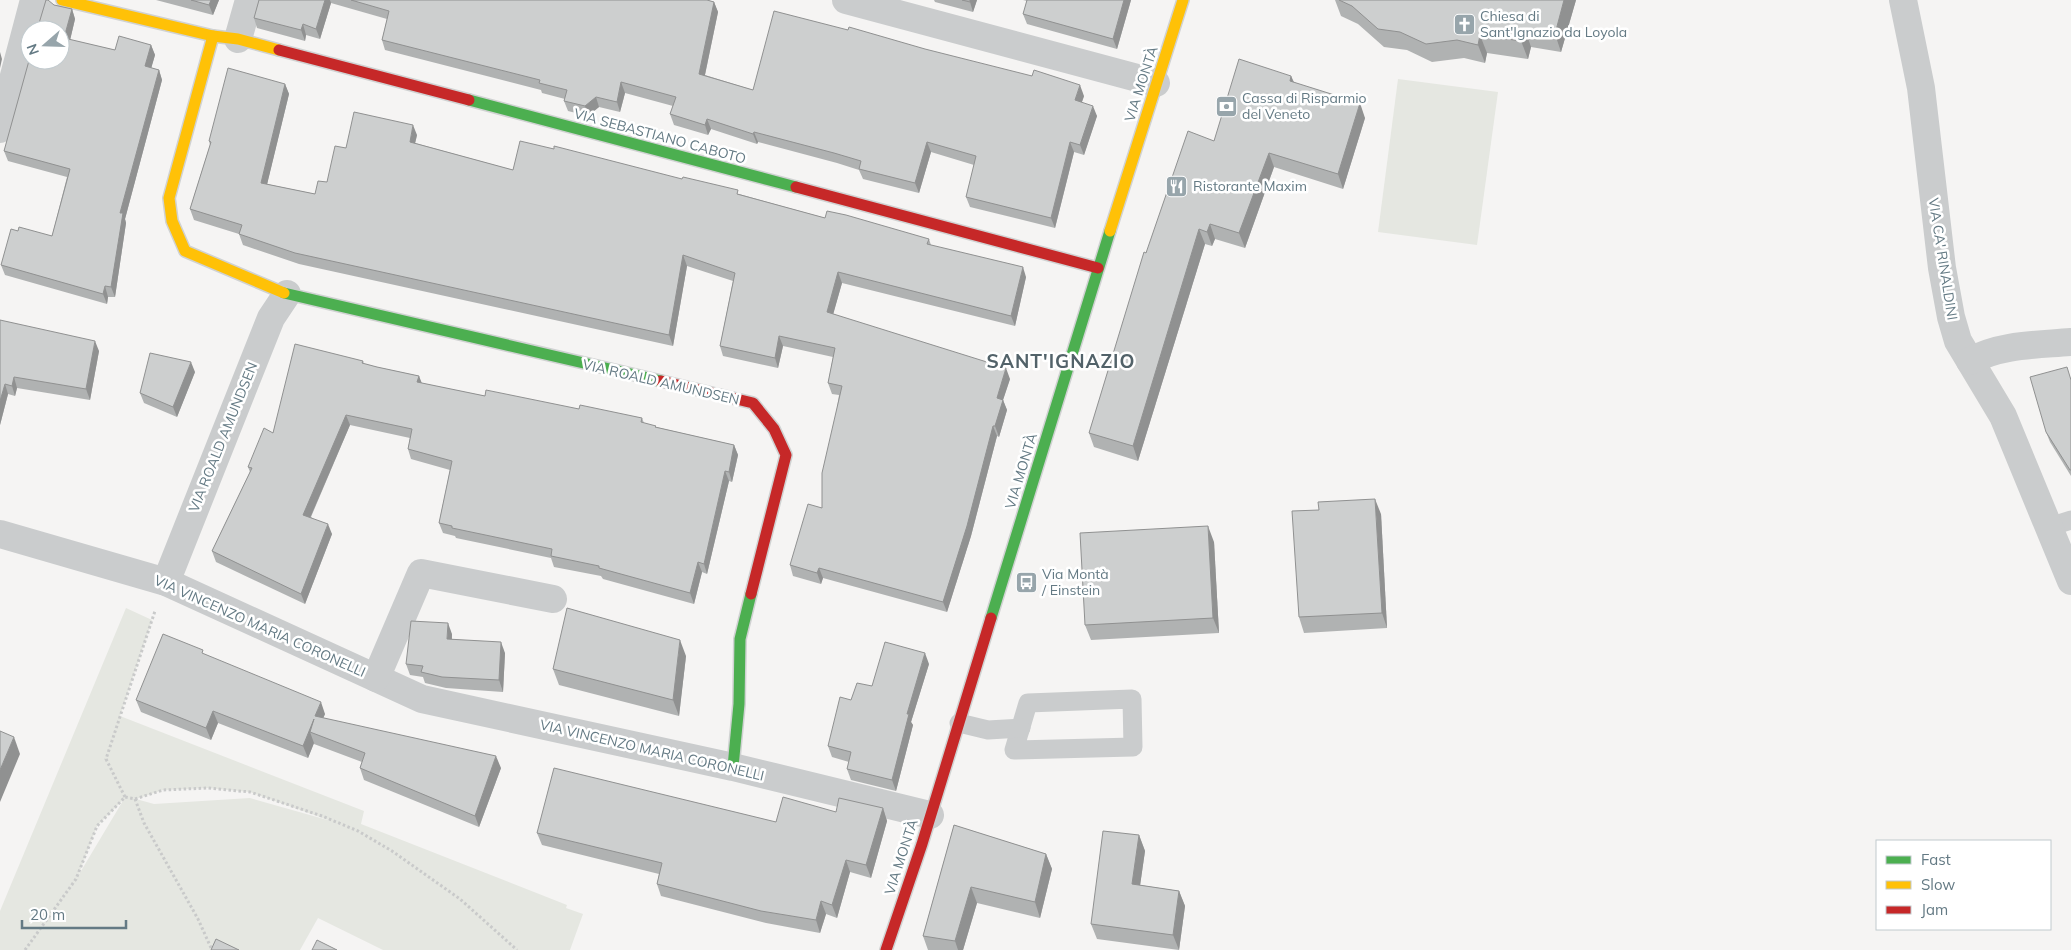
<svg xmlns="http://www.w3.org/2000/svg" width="2071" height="950" viewBox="0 0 2071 950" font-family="Mulish,sans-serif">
  <rect width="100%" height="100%" fill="#f5f4f3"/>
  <g fill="#e5e7e1" fill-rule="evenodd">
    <path d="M 1398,79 L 1498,92 L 1477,245 L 1378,232 Z"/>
    <path d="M 126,608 L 152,620 L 120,716 L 364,811 L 361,824 L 567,905 L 566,908 L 583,914 L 570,950 L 383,950 L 318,918 L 300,950 L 0,950 L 0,911 ZM 208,788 L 250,792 L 331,821 L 250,798 L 154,804 L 136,799 L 163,790 ZM 124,799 L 78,876 L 97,826 Z"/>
  </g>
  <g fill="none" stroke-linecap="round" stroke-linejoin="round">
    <defs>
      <g id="fast">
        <path d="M 469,100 L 796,187"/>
        <path d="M 284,293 L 661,381"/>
        <path d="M 991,618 L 1110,231"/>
        <path d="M 733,767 L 739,704 L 740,639 L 751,594"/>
      </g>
      <g id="slow">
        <path d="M 62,0 L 213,36 L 238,39 L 279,50"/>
        <path d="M 213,36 L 169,198 L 172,221 L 185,251 L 284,293"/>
        <path d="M 1110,231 L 1183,0"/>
      </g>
      <g id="jam">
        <path d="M 279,50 L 469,100"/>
        <path d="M 796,187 L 1098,268"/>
        <path d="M 661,381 L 753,403 L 774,429 L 786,455 L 751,594"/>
        <path d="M 886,950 L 922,844 L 991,618"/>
      </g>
    </defs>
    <use href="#fast" stroke="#d0d2d2" stroke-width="14"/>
    <use href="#slow" stroke="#d0d2d2" stroke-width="14"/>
    <use href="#jam" stroke="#d0d2d2" stroke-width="14"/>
    <g stroke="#c9caca" stroke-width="3" stroke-dasharray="2.5 2.5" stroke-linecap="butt">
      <path d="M 125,797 L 106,759 L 155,611"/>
      <path d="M 135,799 L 144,823 L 198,919 L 212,950"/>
      <path d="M 25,950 L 76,879 L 97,826 L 125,797 L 135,799 L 163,790 L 208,788 L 250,792 L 322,816 L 358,831 L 392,851 L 460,899 L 517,950"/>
    </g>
    <g stroke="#cacccd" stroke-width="19">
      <path d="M 2049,527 L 2071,520"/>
      <path d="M 1132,699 L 1133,747 L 1014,750 L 1028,703 Z"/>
      <path d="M 959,723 L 988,730 L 1021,728"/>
    </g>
    <g stroke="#cacccd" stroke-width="28">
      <path d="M 846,0 L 1156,83"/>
      <path d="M 1903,0 L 1921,88 L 1942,268 L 1951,317 L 1958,341 L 2003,416 L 2071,581"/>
      <path d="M 238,39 L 249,0"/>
      <path d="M 0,129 L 34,0"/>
      <path d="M 1970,361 C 2001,344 2037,345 2071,342"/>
      <path d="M 0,534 L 166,582 L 422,699 L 733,767 L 930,815"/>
      <path d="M 166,582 L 271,318 L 287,294"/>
      <path d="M 376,678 L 421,573 L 553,599"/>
    </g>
    <use href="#fast" stroke="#4caf50" stroke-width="11"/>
    <use href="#slow" stroke="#ffc107" stroke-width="11"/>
    <use href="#jam" stroke="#c62828" stroke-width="11"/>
  </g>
  <g fill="#b0b2b2">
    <path d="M 156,0 L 219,0 L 213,15 Z"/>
    <path d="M 259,0 L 707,0 L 714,2 L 718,12 L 705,75 L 753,90 L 1084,96 L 1082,102 L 1097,116 L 1084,155 L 1074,152 L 1055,228 L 970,207 L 966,197 L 974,165 L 931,152 L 919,193 L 863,179 L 859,170 L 837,163 L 758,142 L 757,144 L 711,129 L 708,135 L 674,125 L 670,114 L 673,106 L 625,93 L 620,112 L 599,107 L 588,116 L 568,111 L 564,101 L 565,99 L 542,93 L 541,90 L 385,50 L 382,40 L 387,19 L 331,3 L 320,39 L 306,35 L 305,41 L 257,28 L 254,18 Z"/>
    <path d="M 934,0 L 977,0 L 973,12 L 935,2 Z"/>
    <path d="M 1023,0 L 1131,0 L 1117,49 L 1027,24 L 1023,14 L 1027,1 Z"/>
    <path d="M 1335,0 L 1576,0 L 1561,52 L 1531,47 L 1528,59 L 1487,53 L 1485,63 L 1464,58 L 1432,62 L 1407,50 L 1384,47 L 1358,24 L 1341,16 Z"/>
    <path d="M 54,5 L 72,9 L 75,19 L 70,40 L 115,50 L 151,45 L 155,55 L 151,68 L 159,70 L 162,80 L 125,219 L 126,223 L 115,297 L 108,297 L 107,304 L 5,275 L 1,265 L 18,231 L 52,236 L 67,177 L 8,161 L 4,151 Z"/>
    <path d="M 1291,76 L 1294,82 L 1365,118 L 1343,189 L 1274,167 L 1245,248 L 1215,239 L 1212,246 L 1205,244 L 1138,461 L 1094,447 L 1089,433 L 1146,253 L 1214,141 Z"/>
    <path d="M 285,84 L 289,94 L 267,184 L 315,194 L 327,182 L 346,148 L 417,135 L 415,143 L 513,170 L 739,194 L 825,218 L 929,239 L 931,245 L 1026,277 L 1015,326 L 842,283 L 833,314 L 1010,379 L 1003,400 L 1007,410 L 999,437 L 997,436 L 971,536 L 947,612 L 823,578 L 821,584 L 793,576 L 790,565 L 822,508 L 839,395 L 832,394 L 828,383 L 833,357 L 783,346 L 778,368 L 723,356 L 720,346 L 733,281 L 687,266 L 673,346 L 299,264 L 243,245 L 239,234 L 194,220 L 190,209 L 210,145 L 209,141 Z"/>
    <path d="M 0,320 L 99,351 L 90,400 L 17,388 L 15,396 L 8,394 L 0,425 Z"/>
    <path d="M 363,361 L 364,364 L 377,367 L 419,376 L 421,383 L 485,396 L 642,418 L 644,423 L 656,427 L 734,445 L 738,455 L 732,482 L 729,481 L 707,574 L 702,572 L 694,604 L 603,579 L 601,576 L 554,567 L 551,558 L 456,538 L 455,536 L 443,533 L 439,523 L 450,470 L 411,459 L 408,449 L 410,438 L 350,425 L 311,517 L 332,534 L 305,604 L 216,562 L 212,551 L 250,472 L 248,467 Z"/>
    <path d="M 195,372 L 177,417 L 144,403 L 140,393 Z"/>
    <path d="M 2071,377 L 2071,476 L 2050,442 L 2046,432 Z"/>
    <path d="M 1381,514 L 1387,628 L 1304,633 L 1299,617 Z"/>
    <path d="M 1214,542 L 1219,633 L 1091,640 L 1085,625 Z"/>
    <path d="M 452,634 L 452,639 L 505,653 L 503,692 L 446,688 L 425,683 L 423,677 L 410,675 L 406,664 Z"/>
    <path d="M 204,654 L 325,714 L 323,718 L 501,768 L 479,827 L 364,780 L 360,768 L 362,762 L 314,744 L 314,743 L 308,758 L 218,723 L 211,740 L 141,712 L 136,700 Z"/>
    <path d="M 686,656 L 679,716 L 559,685 L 553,669 Z"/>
    <path d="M 929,664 L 911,722 L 913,725 L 896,791 L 851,780 L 847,769 L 849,762 L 832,757 L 828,746 L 851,700 L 872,686 Z"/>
    <path d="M 883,808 L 887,821 L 871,878 L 850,872 L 837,918 L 826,914 L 820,933 L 766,923 L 661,896 L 657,884 L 659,874 L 542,845 L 537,833 L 776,822 L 836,812 Z"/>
    <path d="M 954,825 L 1046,854 L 1052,869 L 1040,918 L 977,903 L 963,950 L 928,950 L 923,936 Z"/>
    <path d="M 1139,835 L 1145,851 L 1140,885 L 1179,891 L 1185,906 L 1179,950 L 1097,939 L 1091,924 Z"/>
  </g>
  <g fill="#909191">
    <path d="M 211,0 L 219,0 L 213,15 L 209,5 Z"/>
    <path d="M 325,0 L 330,0 L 331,3 L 320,39 L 316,29 Z"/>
    <path d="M 970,0 L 977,0 L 973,12 L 970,2 Z"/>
    <path d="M 1124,0 L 1131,0 L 1117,49 L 1113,39 Z"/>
    <path d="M 1564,0 L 1576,0 L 1561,52 L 1555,34 Z"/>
    <path d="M 714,2 L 718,12 L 703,84 L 699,74 Z"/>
    <path d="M 72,9 L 75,19 L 68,49 L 64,38 Z"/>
    <path d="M 303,24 L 306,35 L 305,41 L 301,30 Z"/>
    <path d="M 1525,29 L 1531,47 L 1528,59 L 1521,41 Z"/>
    <path d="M 1480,35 L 1487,53 L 1485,63 L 1478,45 Z"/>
    <path d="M 151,45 L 155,55 L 149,76 L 145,66 Z"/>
    <path d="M 0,52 L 2,59 L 0,68 Z"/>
    <path d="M 159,70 L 162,80 L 125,219 L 126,223 L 115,297 L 111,287 L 120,213 Z"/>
    <path d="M 1291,76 L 1297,90 L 1290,81 Z"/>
    <path d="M 621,82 L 625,93 L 620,112 L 617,102 Z"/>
    <path d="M 285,84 L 289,94 L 265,193 L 261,183 Z"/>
    <path d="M 1080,85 L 1084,96 L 1079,110 L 1075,100 Z"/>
    <path d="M 596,97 L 599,107 L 588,116 L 585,106 Z"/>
    <path d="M 1360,103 L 1365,118 L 1343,189 L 1338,174 Z"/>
    <path d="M 1093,106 L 1097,116 L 1084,155 L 1080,145 Z"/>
    <path d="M 707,119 L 711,129 L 708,135 L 705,125 Z"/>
    <path d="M 413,125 L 417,135 L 413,152 L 410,142 Z"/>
    <path d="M 754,132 L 758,142 L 757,144 L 753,134 Z"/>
    <path d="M 927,142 L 931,152 L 919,193 L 915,183 Z"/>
    <path d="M 1070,142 L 1074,152 L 1055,228 L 1051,218 Z"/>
    <path d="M 1269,153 L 1274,167 L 1245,248 L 1239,233 Z"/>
    <path d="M 1210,224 L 1215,239 L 1212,246 L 1207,232 Z"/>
    <path d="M 1199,229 L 1205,244 L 1138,461 L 1133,446 Z"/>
    <path d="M 683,255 L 687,266 L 673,346 L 669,335 Z"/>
    <path d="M 1023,267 L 1026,277 L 1015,326 L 1011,316 Z"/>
    <path d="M 838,272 L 842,283 L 831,322 L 827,312 Z"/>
    <path d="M 105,286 L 108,297 L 107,304 L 103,294 Z"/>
    <path d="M 779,336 L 783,346 L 778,368 L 775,358 Z"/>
    <path d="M 95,341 L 99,351 L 90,400 L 86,389 Z"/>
    <path d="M 191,362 L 195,372 L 177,417 L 173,407 Z"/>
    <path d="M 1006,368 L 1010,379 L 1003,400 L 1007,410 L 999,437 L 995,426 L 997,398 Z"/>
    <path d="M 419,376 L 423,386 L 417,382 Z"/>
    <path d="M 14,377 L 17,388 L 15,396 L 12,386 Z"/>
    <path d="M 5,384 L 8,394 L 0,425 L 0,401 Z"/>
    <path d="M 346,415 L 350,425 L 307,525 L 303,515 Z"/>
    <path d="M 993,426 L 997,436 L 971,536 L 947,612 L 943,602 Z"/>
    <path d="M 734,445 L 738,455 L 732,482 L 729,472 Z"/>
    <path d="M 725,471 L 729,481 L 707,574 L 704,564 Z"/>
    <path d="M 1375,499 L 1381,514 L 1387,628 L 1382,613 Z"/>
    <path d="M 328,524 L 332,534 L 305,604 L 301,594 Z"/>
    <path d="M 1208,526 L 1214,542 L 1219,633 L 1213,618 Z"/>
    <path d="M 698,562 L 702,572 L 694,604 L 690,593 Z"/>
    <path d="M 819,568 L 823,578 L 821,584 L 817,573 Z"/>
    <path d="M 448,623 L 452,634 L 451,650 L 447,639 Z"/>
    <path d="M 680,640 L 686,656 L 679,716 L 673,700 Z"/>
    <path d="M 501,642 L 505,653 L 503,692 L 499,680 Z"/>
    <path d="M 925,653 L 929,664 L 911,722 L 913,725 L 896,791 L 892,780 L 907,714 Z"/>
    <path d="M 321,702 L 325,714 L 319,728 L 315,716 Z"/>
    <path d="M 213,711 L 218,723 L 211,740 L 206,728 Z"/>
    <path d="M 314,719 L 310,732 L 314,743 L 308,758 L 303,746 Z"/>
    <path d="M 14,737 L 20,754 L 0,802 L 0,770 Z"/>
    <path d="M 496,756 L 501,768 L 479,827 L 475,816 Z"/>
    <path d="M 883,808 L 887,821 L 871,878 L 866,865 Z"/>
    <path d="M 1139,835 L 1145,851 L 1138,900 L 1132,884 Z"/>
    <path d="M 1046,854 L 1052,869 L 1040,918 L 1035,902 Z"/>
    <path d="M 846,860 L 850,872 L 837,918 L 832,905 Z"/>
    <path d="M 971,887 L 977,903 L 963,950 L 958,950 L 955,941 Z"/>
    <path d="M 1179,891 L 1185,906 L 1179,950 L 1173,935 Z"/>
    <path d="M 821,901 L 826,914 L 820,933 L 816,920 Z"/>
  </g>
  <g fill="#cdcfcf" stroke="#909191">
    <path d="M 46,0 L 48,0 L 54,5 L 72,9 L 64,38 L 115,50 L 119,36 L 151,45 L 145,66 L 159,70 L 120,213 L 123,213 L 111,287 L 105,286 L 103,294 L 1,265 L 11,229 L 18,231 L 19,227 L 52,236 L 70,169 L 4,151 L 30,57 L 30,60 L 60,60 L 60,30 L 37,30 Z"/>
    <path d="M 191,0 L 211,0 L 209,5 Z"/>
    <path d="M 259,0 L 325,0 L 316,29 L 303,24 L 301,30 L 254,18 Z"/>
    <path d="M 351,0 L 707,0 L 714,2 L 699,74 L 753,90 L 774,11 L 848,30 L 849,27 L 925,49 L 1032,76 L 1034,70 L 1080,85 L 1075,100 L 1093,106 L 1080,145 L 1070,142 L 1051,218 L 966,197 L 976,156 L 927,142 L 915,183 L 859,169 L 861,161 L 834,153 L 754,132 L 753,134 L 707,119 L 705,125 L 670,114 L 676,97 L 621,82 L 617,102 L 596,97 L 585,106 L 564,101 L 567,90 L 539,83 L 540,80 L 382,40 L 389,11 Z"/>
    <path d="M 962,0 L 970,0 L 970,2 Z"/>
    <path d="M 1027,0 L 1124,0 L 1113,39 L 1023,14 Z"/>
    <path d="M 1339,0 L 1564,0 L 1555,34 L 1525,29 L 1521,41 L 1480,35 L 1478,45 L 1457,40 L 1426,44 L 1400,32 L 1378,29 L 1352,6 Z"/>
    <path d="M 1239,59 L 1291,76 L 1290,81 L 1360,103 L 1338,174 L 1269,153 L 1239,233 L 1210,224 L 1207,232 L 1199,229 L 1133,446 L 1089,433 L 1144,252 L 1146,253 L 1188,131 L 1214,141 Z"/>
    <path d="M 228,68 L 285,84 L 261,183 L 315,194 L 318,181 L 327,182 L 335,146 L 346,148 L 354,112 L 413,125 L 410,142 L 513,170 L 520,141 L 554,149 L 554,146 L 682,179 L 683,177 L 738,190 L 737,194 L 825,218 L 827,211 L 846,215 L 929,239 L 927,244 L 1023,267 L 1011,316 L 838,272 L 827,312 L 1006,368 L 997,398 L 1003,400 L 995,426 L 993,426 L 967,526 L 943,602 L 819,568 L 817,573 L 790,565 L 808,504 L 822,508 L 822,473 L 842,386 L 828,383 L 835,348 L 779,336 L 775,358 L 720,346 L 735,273 L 683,255 L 669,335 L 295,253 L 239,234 L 242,225 L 190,209 L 211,142 L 209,141 Z"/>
    <path d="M 0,320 L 95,341 L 86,389 L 14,377 L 12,386 L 5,384 L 0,401 Z"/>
    <path d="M 295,344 L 363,361 L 362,363 L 377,367 L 419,376 L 417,382 L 485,396 L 486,390 L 579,409 L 580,405 L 642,418 L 641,422 L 656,426 L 655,427 L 734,445 L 729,472 L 725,471 L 704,564 L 698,562 L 690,593 L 599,568 L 599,566 L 551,556 L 552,549 L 452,528 L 452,526 L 439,523 L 452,461 L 408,449 L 412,429 L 346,415 L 303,515 L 328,524 L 301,594 L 212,551 L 252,468 L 248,467 L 264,428 L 273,433 Z"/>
    <path d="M 150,353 L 191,362 L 173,407 L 140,393 Z"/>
    <path d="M 2067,367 L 2071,380 L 2071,470 L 2070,470 L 2046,432 L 2030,377 Z"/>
    <path d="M 1375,499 L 1382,613 L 1299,617 L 1292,511 L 1319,510 L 1318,502 Z"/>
    <path d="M 1208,526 L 1213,618 L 1085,625 L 1080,533 Z"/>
    <path d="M 567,608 L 680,640 L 673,700 L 553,669 Z"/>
    <path d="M 411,621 L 448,623 L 447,639 L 501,642 L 499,680 L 442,677 L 421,672 L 423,666 L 406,664 Z"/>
    <path d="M 163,634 L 203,650 L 202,653 L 321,702 L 315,716 L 496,756 L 475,816 L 360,768 L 365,753 L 310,732 L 314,719 L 303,746 L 213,711 L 206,728 L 136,700 Z"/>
    <path d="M 885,642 L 925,653 L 907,714 L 909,714 L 892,780 L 847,769 L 851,752 L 828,746 L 840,697 L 851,700 L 857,683 L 872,686 Z"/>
    <path d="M 0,731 L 14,737 L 0,770 Z"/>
    <path d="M 554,768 L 776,822 L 783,797 L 836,812 L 839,798 L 883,808 L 866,865 L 846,860 L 832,905 L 821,901 L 816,920 L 761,911 L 657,884 L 662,863 L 537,833 Z"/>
    <path d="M 954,825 L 1046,854 L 1035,902 L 971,887 L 955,941 L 923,936 Z"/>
    <path d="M 1103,831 L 1139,835 L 1132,884 L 1179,891 L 1173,935 L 1091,924 Z"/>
    <path d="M 216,939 L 239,950 L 211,950 Z"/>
    <path d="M 317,940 L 337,950 L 312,950 Z"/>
  </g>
  <defs>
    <symbol id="church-square" viewBox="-11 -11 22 22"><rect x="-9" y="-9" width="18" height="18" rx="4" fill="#97a5ab" stroke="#fff"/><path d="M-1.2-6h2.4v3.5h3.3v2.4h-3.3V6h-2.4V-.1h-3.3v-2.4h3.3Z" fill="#fff"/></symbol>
    <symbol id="bank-square" viewBox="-11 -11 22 22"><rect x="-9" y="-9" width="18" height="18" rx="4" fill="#97a5ab" stroke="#fff"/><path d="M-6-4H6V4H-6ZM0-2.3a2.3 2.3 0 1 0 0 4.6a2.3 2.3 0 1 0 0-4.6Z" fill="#fff"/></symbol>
    <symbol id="restaurant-square" viewBox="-11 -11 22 22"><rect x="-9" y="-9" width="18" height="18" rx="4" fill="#97a5ab" stroke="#fff"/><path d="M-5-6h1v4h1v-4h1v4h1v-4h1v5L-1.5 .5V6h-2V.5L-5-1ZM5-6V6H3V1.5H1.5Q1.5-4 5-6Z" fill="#fff"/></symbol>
    <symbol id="bus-square" viewBox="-11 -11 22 22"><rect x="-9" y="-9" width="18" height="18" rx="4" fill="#97a5ab" stroke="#fff"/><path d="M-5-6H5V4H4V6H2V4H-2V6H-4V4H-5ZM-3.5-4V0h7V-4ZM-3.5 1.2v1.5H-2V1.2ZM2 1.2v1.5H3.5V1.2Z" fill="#fff"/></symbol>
  </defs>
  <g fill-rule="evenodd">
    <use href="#church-square" x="1452" y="12" width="25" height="25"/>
    <use href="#bank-square" x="1214" y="94" width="25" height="25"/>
    <use href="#restaurant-square" x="1164" y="174" width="25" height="25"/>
    <use href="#bus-square" x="1014" y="570" width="25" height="25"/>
  </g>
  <g text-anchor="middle" stroke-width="5" stroke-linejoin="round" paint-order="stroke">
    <g font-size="14" fill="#647a84" stroke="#fff" text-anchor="start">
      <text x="1480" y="21">Chiesa di<tspan x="1480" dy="16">Sant'Ignazio da Loyola</tspan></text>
      <text x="1242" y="103">Cassa di Risparmio<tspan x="1242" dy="16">del Veneto</tspan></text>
      <text x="1193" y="191">Ristorante Maxim</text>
      <text x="1042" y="579">Via Montà<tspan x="1042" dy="16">/ Einstein</tspan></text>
    </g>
    <g font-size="14" fill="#647a84" stroke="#fff">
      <text transform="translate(1141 84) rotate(-72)" y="5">VIA MONTÀ</text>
      <text transform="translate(660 136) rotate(15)" y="5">VIA SEBASTIANO CABOTO</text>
      <text transform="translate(1943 259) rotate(81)" y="5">VIA CA' RINALDINI</text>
      <text transform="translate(661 382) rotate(13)" y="5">VIA ROALD AMUNDSEN</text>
      <text transform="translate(223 437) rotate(-68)" y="5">VIA ROALD AMUNDSEN</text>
      <text transform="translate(1021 471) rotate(-73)" y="5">VIA MONTÀ</text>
      <text transform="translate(260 626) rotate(24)" y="5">VIA VINCENZO MARIA CORONELLI</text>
      <text transform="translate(652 750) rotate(13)" y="5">VIA VINCENZO MARIA CORONELLI</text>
      <text transform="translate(901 857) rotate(-72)" y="5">VIA MONTÀ</text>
    </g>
    <g font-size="19" font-weight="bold" letter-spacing="1" fill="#526269" stroke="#fff">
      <text x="1061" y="368">SANT'IGNAZIO</text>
    </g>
  </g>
  <rect x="1876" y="840" width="175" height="90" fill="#ffffff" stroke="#c1cace"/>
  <rect x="1886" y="856" width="25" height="8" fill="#4caf50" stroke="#c1cace"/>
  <text x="1921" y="865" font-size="15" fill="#647a84">Fast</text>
  <rect x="1886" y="881" width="25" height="8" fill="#ffc107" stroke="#c1cace"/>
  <text x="1921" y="890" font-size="15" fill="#647a84">Slow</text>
  <rect x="1886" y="906" width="25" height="8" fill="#c62828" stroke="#c1cace"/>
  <text x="1921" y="915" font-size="15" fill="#647a84">Jam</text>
  <g transform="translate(45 45) rotate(250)"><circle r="24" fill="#ffffff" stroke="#c1cace"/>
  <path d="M0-4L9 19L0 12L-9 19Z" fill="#97a5ab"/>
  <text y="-8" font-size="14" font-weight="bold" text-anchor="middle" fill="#647a84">N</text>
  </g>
  <path d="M22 920v8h104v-8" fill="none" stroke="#647a84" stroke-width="2.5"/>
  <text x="30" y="920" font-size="15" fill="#647a84" stroke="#ffffff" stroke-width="4" paint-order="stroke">20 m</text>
</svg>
